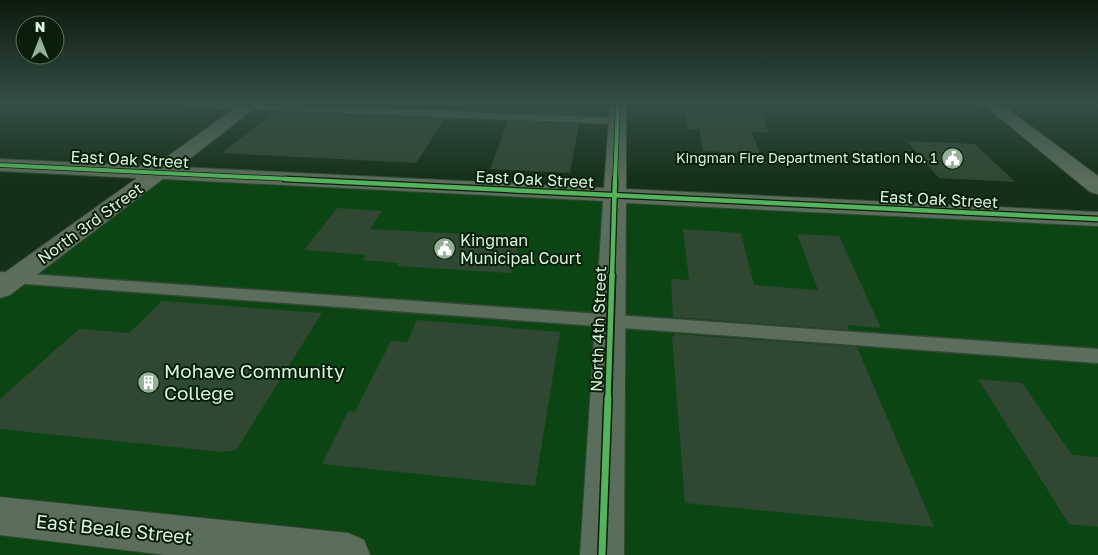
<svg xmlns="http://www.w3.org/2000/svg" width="1098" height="555" viewBox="0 0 1098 555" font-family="'Golos Text',sans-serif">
  <rect width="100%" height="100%" fill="#143017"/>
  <path fill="#0c4514" d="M 158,172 L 1098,219 L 1098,555 L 0,555 L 0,277 Z"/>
  <g fill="#304832">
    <path d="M 515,104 L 583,104 L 581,115 L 512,112 Z"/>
    <path d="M 684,107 L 760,110 L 769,133 L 752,132 L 760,154 L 703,151 L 699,129 L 687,129 Z"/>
    <path d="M 274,112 L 396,117 L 445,119 L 416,163 L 222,153 Z"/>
    <path d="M 508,121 L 579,124 L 570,173 L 490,169 Z"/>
    <path d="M 907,141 L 975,144 L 1015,182 L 939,178 Z"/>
    <path d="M 337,208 L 382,211 L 370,229 L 521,237 L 511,273 L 397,266 L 399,263 L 362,260 L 366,255 L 304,250 Z"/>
    <path d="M 683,229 L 741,233 L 754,285 L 818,290 L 797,234 L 839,236 L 881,328 L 847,325 L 849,330 L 673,317 L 671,279 L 689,280 Z"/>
    <path d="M 162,301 L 322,313 L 236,450 L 222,452 L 0,429 L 0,399 L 79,329 L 129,333 Z"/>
    <path d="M 417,320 L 560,332 L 535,486 L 322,464 L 348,411 L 355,412 L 391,341 L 407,342 Z"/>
    <path d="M 674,334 L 857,347 L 934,527 L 685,503 L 672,336 L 674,337 Z"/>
    <path d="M 978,379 L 1022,383 L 1072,455 L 1098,457 L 1098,527 L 1069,524 Z"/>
  </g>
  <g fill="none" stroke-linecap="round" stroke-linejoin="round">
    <defs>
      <g id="service">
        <path d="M 190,104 L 265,104 L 618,118 L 623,121 L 618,124 L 195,107 Z"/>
        <path d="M 0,272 L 1098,349 L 1098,363 L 0,282 Z"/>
      </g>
      <g id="minor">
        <path d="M 241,104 L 260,104 L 179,167 L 604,188 L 610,104 L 626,104 L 626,189 L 1098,212 L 1098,226 L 626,203 L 624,555 L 580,555 L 603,201 L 163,179 L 10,295 L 0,298 L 0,276 L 137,178 L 0,171 L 0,159 L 154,166 Z"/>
        <path d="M 983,104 L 1001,104 L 1098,176 L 1098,194 L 1090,192 Z"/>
      </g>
      <path id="secondary" d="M 0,497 L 348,533 L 364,540 L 370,555 L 166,555 L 0,535 Z"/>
    </defs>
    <use href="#service" stroke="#344834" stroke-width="3"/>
    <use href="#minor" stroke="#344834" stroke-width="2"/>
    <use href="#secondary" stroke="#344834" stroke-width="2"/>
    <use href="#service" fill="#5b6d5b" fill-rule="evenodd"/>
    <use href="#minor" fill="#5b6d5b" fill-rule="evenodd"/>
    <use href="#secondary" fill="#5b6d5b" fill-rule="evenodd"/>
    <defs>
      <g id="cycleway-far3">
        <path d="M 0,165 L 310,180"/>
        <path d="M 615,180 L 618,104"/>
      </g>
      <g id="cycleway-far2">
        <path d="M 285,179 L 1098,219"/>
        <path d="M 612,277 L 615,179"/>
      </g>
      <path id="cycleway-far1" d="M 608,399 L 612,275"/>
      <path id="cycleway" d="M 602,555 L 608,398"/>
    </defs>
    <use href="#cycleway-far3" stroke="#0a1f0b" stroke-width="5.5"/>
    <use href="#cycleway-far2" stroke="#0a1f0b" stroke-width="7"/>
    <use href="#cycleway-far1" stroke="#0a1f0b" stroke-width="9"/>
    <use href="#cycleway" stroke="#0a1f0b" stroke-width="10"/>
    <use href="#cycleway-far3" stroke="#56b35d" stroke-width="4"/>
    <use href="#cycleway-far2" stroke="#56b35d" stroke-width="4.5"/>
    <use href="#cycleway-far1" stroke="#56b35d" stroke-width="5.5"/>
    <use href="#cycleway" stroke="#56b35d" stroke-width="7"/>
  </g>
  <linearGradient id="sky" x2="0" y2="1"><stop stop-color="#0b1a0d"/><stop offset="0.57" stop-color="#344e47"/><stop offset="1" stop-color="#344e47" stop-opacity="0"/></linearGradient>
  <rect width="1098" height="181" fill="url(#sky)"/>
  <defs>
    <symbol id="civic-disc" viewBox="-11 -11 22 22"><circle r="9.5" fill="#95b096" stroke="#0a1f0b"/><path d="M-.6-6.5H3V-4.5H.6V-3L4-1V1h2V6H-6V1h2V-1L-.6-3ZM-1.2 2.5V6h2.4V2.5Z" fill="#fff"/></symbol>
    <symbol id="building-disc" viewBox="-11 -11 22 22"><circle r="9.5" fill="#95b096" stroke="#0a1f0b"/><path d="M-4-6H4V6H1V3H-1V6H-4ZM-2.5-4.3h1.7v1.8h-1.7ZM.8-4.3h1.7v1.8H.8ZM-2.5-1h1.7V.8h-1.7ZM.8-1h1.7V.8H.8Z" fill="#fff"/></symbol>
  </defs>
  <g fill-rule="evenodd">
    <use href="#civic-disc" x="940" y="146" width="25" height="25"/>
    <use href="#civic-disc" x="432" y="236" width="25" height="25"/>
    <use href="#building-disc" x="136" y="370" width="25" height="25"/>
  </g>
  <g text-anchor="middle" stroke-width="4" stroke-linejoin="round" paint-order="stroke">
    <g font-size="14" fill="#daf5da" stroke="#0a1f0b" text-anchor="end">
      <text x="937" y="163">Kingman Fire Department Station No. 1</text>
    </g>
    <g font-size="16" fill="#daf5da" stroke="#0a1f0b">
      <text transform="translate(130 159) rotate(3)" y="6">East Oak Street</text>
      <text transform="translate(535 179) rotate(3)" y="6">East Oak Street</text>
      <text transform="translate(939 199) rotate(3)" y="6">East Oak Street</text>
      <text transform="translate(90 223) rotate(-36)" y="6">North 3rd Street</text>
      <text transform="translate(598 329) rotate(-88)" y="6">North 4th Street</text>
    </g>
    <g font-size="16" fill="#daf5da" stroke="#0a1f0b" text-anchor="start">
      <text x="460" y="246">Kingman<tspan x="460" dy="18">Municipal Court</tspan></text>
    </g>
    <g font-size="19" fill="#daf5da" stroke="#0a1f0b" text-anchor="start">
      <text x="164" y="378">Mohave Community<tspan x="164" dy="22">College</tspan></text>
    </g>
    <g font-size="19" fill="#daf5da" stroke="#0a1f0b">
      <text transform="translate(114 529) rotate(6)" y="7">East Beale Street</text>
    </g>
  </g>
  <g transform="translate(40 40)"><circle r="24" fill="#0a1f0b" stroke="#5d755e"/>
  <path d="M0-4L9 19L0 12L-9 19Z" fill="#95b096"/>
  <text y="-8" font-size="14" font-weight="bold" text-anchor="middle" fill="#daf5da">N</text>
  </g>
</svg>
